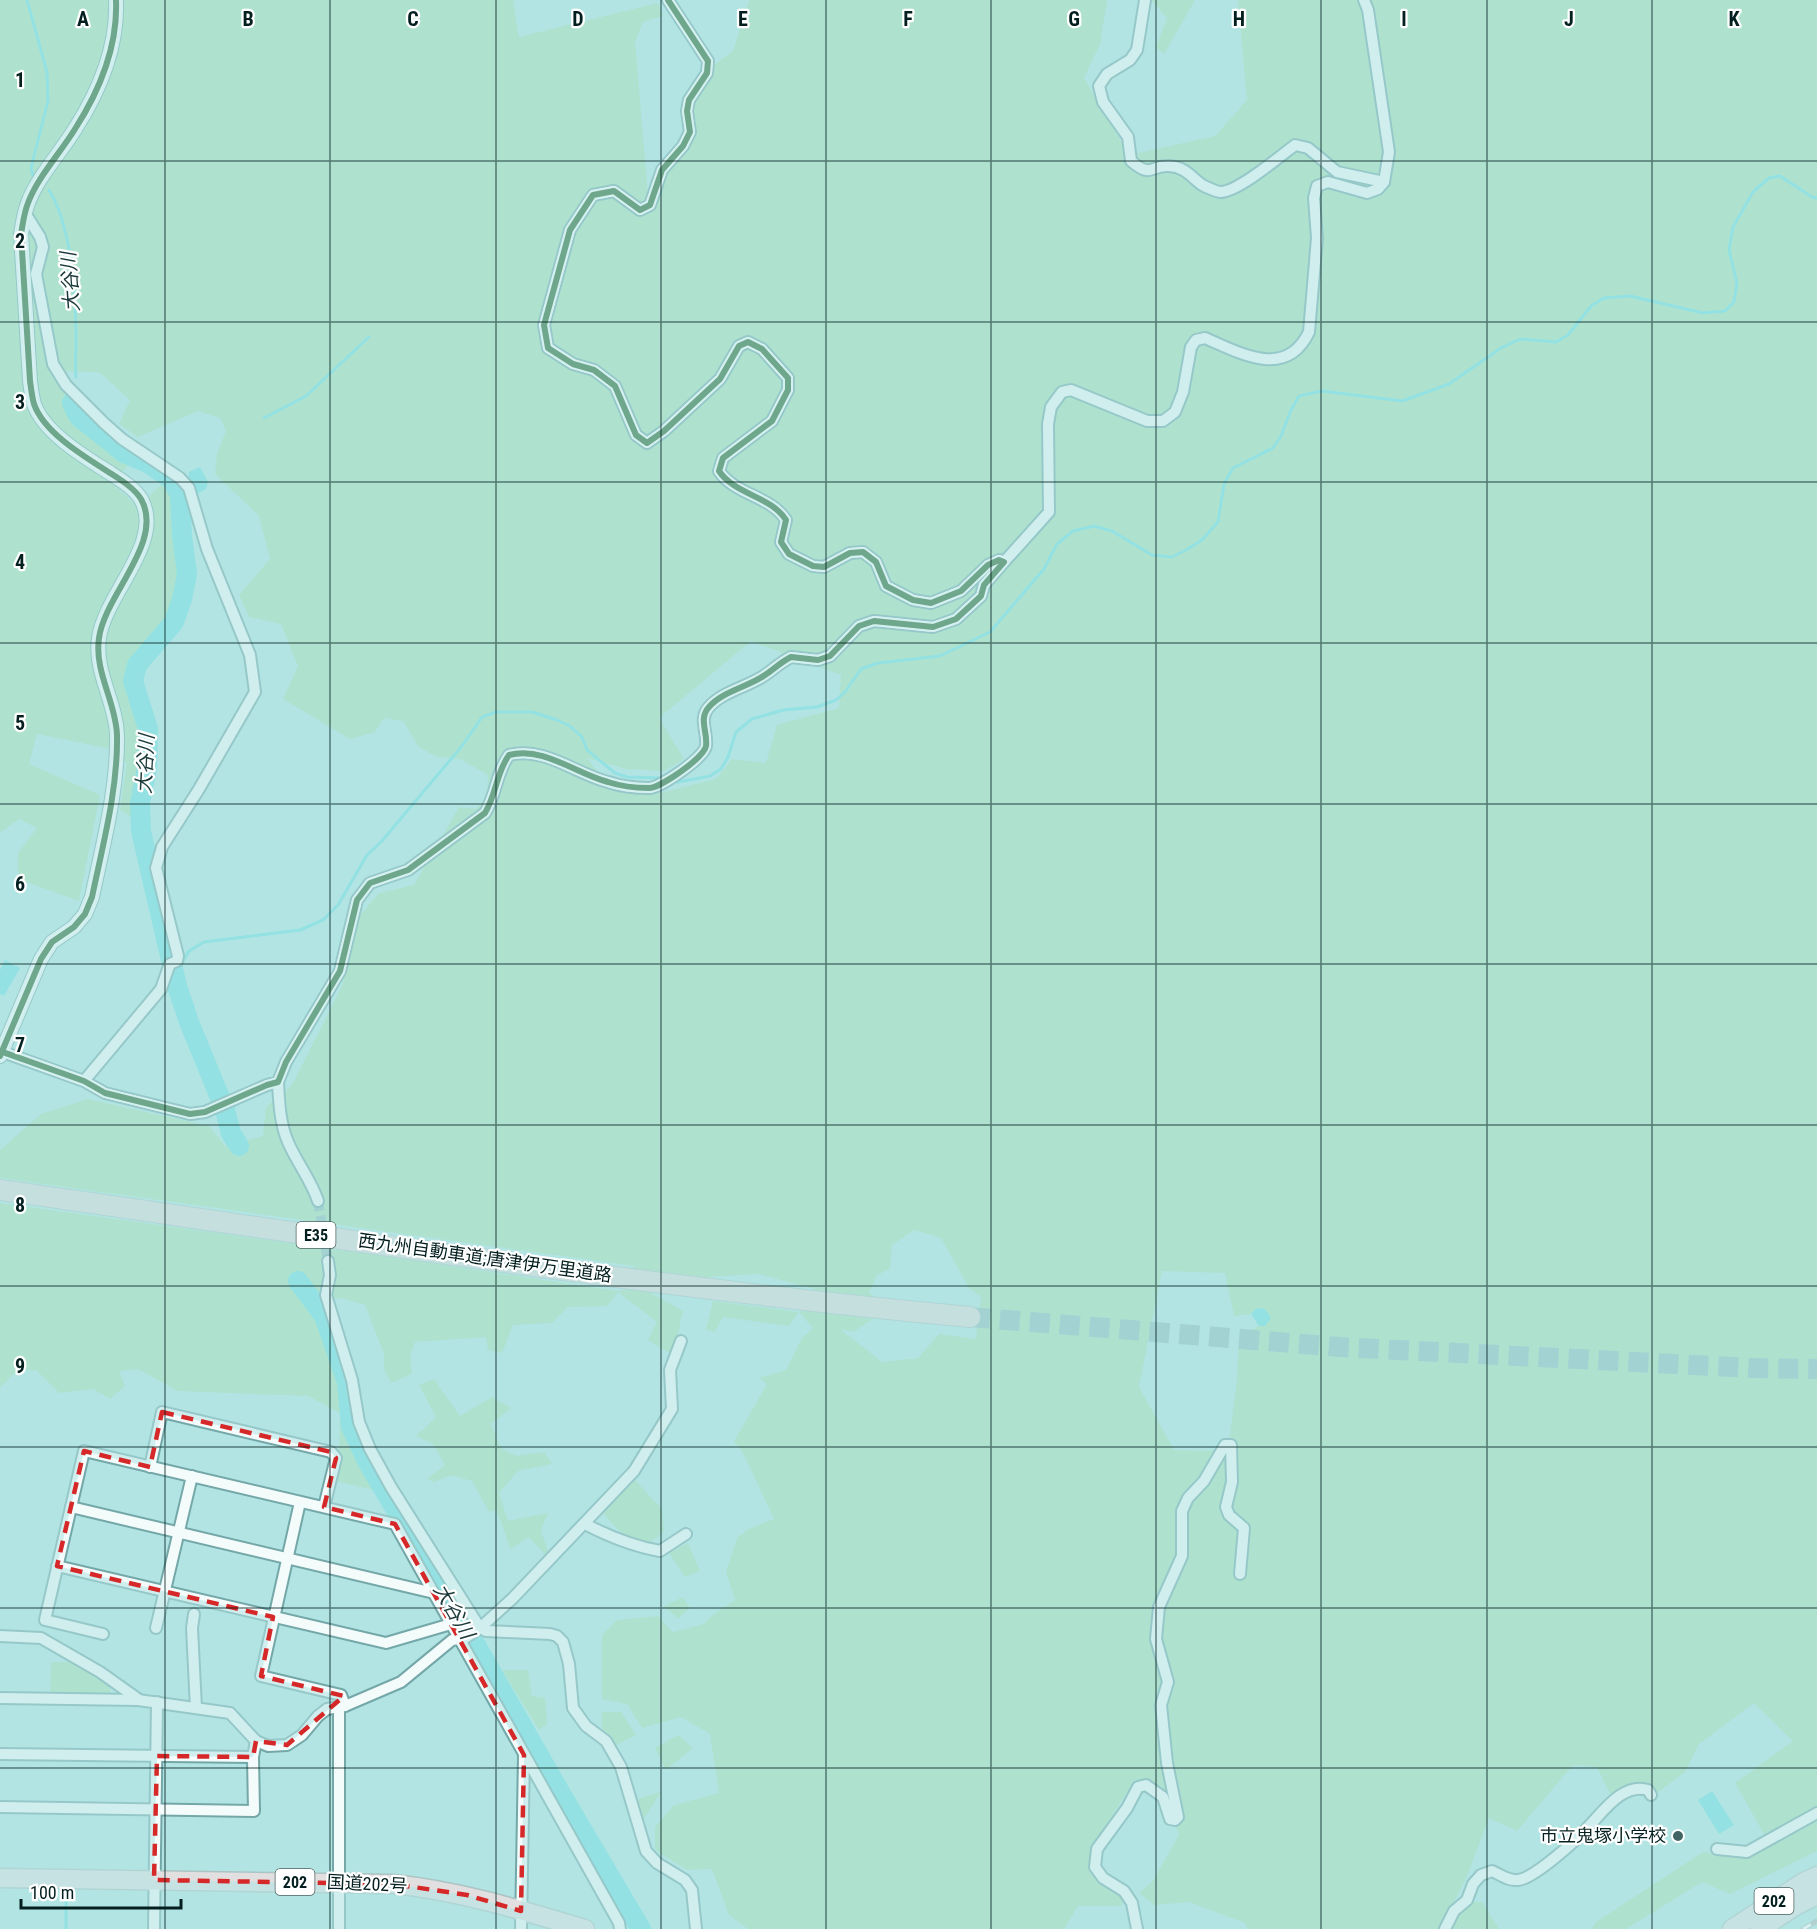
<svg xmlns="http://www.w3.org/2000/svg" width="1817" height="1929" viewBox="0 0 1817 1929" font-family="'Roboto Condensed','Noto Sans JP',sans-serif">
  <rect width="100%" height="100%" fill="#b2e4e4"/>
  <g fill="#a9e0b5" fill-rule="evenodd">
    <path d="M 0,0 L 513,0 L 519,37 L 658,3 L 663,16 L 643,22 L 635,42 L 648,195 L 684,139 L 680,112 L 702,74 L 733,51 L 749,0 L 1107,0 L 1100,44 L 1084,78 L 1129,155 L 1215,136 L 1247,100 L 1238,0 L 1817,0 L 1817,1810 L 1764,1834 L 1735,1783 L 1793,1741 L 1754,1703 L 1699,1744 L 1685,1772 L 1657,1793 L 1644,1782 L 1610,1794 L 1597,1767 L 1573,1765 L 1517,1831 L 1489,1818 L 1467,1876 L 1454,1902 L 1482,1902 L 1499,1929 L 1248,1929 L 1245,1923 L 1189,1902 L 1155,1905 L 1139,1893 L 1152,1882 L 1179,1835 L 1161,1786 L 1135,1780 L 1090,1850 L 1090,1873 L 1122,1897 L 1122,1906 L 1078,1906 L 1064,1929 L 748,1929 L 729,1915 L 712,1869 L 687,1870 L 655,1850 L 655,1827 L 674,1805 L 719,1793 L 710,1734 L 681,1717 L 642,1728 L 627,1704 L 602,1699 L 602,1635 L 617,1620 L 658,1616 L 673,1632 L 704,1624 L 711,1616 L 735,1600 L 726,1572 L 737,1538 L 748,1529 L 774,1519 L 743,1453 L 734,1441 L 767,1384 L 759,1378 L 786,1370 L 801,1339 L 813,1328 L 799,1312 L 789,1326 L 723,1317 L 715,1332 L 706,1330 L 713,1301 L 799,1312 L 813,1308 L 815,1289 L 758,1274 L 709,1277 L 704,1294 L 658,1276 L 649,1292 L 683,1311 L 673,1355 L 648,1340 L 657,1322 L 618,1292 L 607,1306 L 568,1307 L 552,1323 L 513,1325 L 502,1353 L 488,1350 L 486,1337 L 415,1342 L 410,1356 L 412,1374 L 391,1383 L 384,1369 L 384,1354 L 365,1305 L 342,1298 L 310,1300 L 341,1380 L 340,1413 L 379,1491 L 334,1481 L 339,1457 L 340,1413 L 308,1396 L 178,1391 L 138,1369 L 119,1371 L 125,1386 L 110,1399 L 93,1389 L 59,1393 L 36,1370 L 18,1370 L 0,1388 L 0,1203 L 363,1253 L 618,1291 L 632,1288 L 634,1266 L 0,1178 L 0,1150 L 41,1114 L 88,1099 L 209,1126 L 226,1147 L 263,1136 L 266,1107 L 292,1085 L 342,986 L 358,918 L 379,893 L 414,885 L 459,807 L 476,809 L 487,797 L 488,775 L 460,759 L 437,757 L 419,747 L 403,721 L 384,718 L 375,732 L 350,739 L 283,699 L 298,666 L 281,624 L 249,617 L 239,595 L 270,559 L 259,516 L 215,474 L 217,454 L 226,431 L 220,418 L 198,411 L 138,437 L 119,424 L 130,400 L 99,372 L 58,371 L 66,399 L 135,456 L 113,484 L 138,507 L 170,476 L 186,490 L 182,574 L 170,620 L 135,663 L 129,680 L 145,725 L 141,771 L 131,817 L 120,810 L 127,763 L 106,748 L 37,734 L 29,764 L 100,795 L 79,901 L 18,879 L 18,853 L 37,828 L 19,819 L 0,833 ZM 751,641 L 841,675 L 839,708 L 777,725 L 766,763 L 732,759 L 716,779 L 655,794 L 610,788 L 587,758 L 626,769 L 664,771 L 684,759 L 659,718 ZM 914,1230 L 941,1238 L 969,1288 L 981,1297 L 976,1339 L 939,1334 L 918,1358 L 882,1362 L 840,1329 L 853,1332 L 876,1317 L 877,1298 L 869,1293 L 877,1275 L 890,1269 L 892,1245 ZM 1162,1271 L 1225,1273 L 1234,1316 L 1251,1314 L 1257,1308 L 1265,1326 L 1259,1326 L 1239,1338 L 1237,1379 L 1228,1451 L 1174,1450 L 1139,1387 Z"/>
    <path d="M 1151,0 L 1195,0 L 1164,54 L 1156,47 L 1167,18 Z"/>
    <path d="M 434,1379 L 460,1416 L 492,1397 L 511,1408 L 491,1424 L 501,1448 L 516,1456 L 544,1452 L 552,1464 L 518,1471 L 499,1493 L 508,1521 L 548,1513 L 541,1531 L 548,1551 L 545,1555 L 529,1537 L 510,1549 L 501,1522 L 496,1510 L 489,1512 L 472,1481 L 450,1475 L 435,1482 L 427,1479 L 445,1465 L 433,1444 L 416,1436 L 436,1417 L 419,1385 Z"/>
    <path d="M 633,1478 L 662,1509 L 664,1531 C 638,1560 619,1530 601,1511 Z"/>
    <path d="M 688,1543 L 700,1571 L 685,1577 L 669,1553 Z"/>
    <path d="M 683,1597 L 690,1608 L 678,1619 L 664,1606 Z"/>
    <path d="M 51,1662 L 73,1662 L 110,1685 L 110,1696 L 50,1696 Z"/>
    <path d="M 502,1670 L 528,1670 L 532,1696 L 545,1698 L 547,1724 L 539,1730 Z"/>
    <path d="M 602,1712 L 621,1712 L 636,1735 L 616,1745 L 602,1728 Z"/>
    <path d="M 678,1735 L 693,1748 L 666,1770 L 655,1748 Z"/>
    <path d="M 661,1792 L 639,1826 L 634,1800 Z"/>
    <path d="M 1817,1818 L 1817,1851 L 1730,1894 L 1702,1882 L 1626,1929 L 1592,1929 L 1596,1922 L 1703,1852 L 1749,1858 Z"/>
  </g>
  <g fill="#6ddee1">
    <path d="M 200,467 L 208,482 L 206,489 L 197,494 L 188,480 L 189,472 Z"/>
    <path d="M 5,960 L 20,968 L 4,996 L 0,994 L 0,970 Z"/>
    <path d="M 1257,1308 L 1265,1309 L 1271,1318 L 1265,1326 L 1259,1326 L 1251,1314 Z"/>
    <path d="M 1712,1791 L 1734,1825 L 1719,1834 L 1698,1800 Z"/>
  </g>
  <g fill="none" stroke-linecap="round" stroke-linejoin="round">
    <g stroke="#6ddee1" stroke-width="3">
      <path d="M 27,0 L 47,72 L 48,101 L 31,168 L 33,175"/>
      <path d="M 49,190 C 72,227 76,297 76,340 C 76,352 75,364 76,377"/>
      <path d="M 264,418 L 306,396 L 369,337"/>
      <path d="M 673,781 L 678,782 L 710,776 L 721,769 L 728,757 L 736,732 L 752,719 L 783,710 L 817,707 L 836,700 L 845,692 L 861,669 L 878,663 L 940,656 L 990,632 L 1044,569 L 1057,544 L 1073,531 L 1094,526 L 1112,531 L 1152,555 L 1172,557 L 1188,549 L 1202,540 L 1218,522 L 1224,484 L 1233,468 L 1273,448 L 1281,436 L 1291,410 L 1299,396 L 1322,391 L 1402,401 L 1449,384 L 1501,348 L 1520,339 L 1556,342 L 1568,335 L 1591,306 L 1604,298 L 1630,296 L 1703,313 L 1725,311 L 1734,302 L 1737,283 L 1729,250 L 1733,227 L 1753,192 L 1769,178 L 1780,176 L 1812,197 L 1817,198"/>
      <path d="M 176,973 L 189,951 L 204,942 L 300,930 L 323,920 L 338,905 L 367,855 L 381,842 L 462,746 L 482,717 L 496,712 L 532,712 L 557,720 L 570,726 L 582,737 L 587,750 L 615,773 L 627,777 L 663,778"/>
      <path d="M 66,1929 L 66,1893"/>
    </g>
    <g stroke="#6ddee1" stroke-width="20">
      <path d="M 72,403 L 79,417 L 124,453 L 148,463 L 173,481 L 180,495 L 182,536 L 187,574 L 182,599 L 174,622 L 137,665 L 133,681 L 148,729 L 147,768 L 140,803 L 141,831 L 177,986 L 189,1022 L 225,1110 L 231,1133 L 239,1146"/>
      <path d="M 298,1281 L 324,1316 L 347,1382 L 351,1427 L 368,1463 L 464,1624 L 557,1787 L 641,1929"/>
    </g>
    <path stroke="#8fbdbd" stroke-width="10" stroke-dasharray="10 5" stroke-linecap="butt" d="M 318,1201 L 328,1261"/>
    <path stroke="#8fbdbd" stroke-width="20" stroke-dasharray="20 10" stroke-linecap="butt" d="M 970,1317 L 1340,1347 L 1754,1368 L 1817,1369"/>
    <defs>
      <g id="minor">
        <path d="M 1145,0 L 1137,50 L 1130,60 L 1107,74 L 1099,86 L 1103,102 L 1128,137 L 1131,161 C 1152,179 1150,165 1169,166 C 1187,167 1192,179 1204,186 C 1209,188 1216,192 1221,192 C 1239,191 1279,157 1295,145 L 1308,148 L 1337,172 L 1384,182"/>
        <path d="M 25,213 L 40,237 L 43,247 L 36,274 L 53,364 L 66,385 L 104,423 L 122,439 L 180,478 L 189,488 L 207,549 L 250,655 L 255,692 L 199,789 L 162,847 L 156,868 L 178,956 L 177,961 L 170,964 L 168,969 L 161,989 L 84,1081"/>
        <path d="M 1004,562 L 1049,512 L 1048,424 L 1051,407 L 1062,392 L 1071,390 L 1147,421 L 1163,421 L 1175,412 L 1183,392 L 1191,347 L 1196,340 L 1205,338 C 1240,353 1286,380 1309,332 L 1317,238 L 1314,198 L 1317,186 L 1328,182 L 1367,193 L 1378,189 L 1384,182 L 1389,152 L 1368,10 L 1364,0"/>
        <path d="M 0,1051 L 84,1081 L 105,1093 L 190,1114 L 205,1112 L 267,1085 L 278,1082 L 286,1062 L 340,971 L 357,900 L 370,883 L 408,870 L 485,813 C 497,793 496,773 509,755 C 544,746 576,774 608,782 C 620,786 636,788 649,788 C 660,788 704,758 706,746 C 708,732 698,719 709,707 C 723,691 748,687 765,675 C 774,669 781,662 791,657 L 818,660 L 830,656 L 859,626 L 874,621 L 933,627 L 956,619 L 981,596 L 984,585 L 1004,562 L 999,560 L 988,565 L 961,591 L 931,603 L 913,600 L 886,586 L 876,562 L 863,552 L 850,553 L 824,567 L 813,566 L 789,554 L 781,542 L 786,520 C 771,496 735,495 719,471 L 723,458 L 772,421 L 788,390 L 788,378 L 762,349 L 748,342 L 739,346 L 720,379 L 664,431 L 647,443 L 636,435 L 615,386 L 594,370 L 573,364 L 548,348 L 544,325 L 570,230 L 593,195 L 614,191 L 640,210 L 650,205 L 662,170 L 683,146 L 690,132 L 687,111 L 689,100 L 707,73 L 708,61 L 668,0"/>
        <path d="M 278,1082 C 279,1102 280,1124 288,1142 C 297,1163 311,1180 318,1201"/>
        <path d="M 681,1341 L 670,1370 L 672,1409 L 634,1471 L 512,1599 L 480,1628 L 486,1631 L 550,1634 L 557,1636 L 563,1642 L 569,1664 L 573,1708 L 586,1726 L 606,1741 L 621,1767 L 646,1851 L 657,1863 L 685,1880 L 692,1890 L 696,1929"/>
        <path d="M 150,1467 L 162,1412 L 331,1452 L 336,1458 L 324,1507"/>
        <path d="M 300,1502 L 261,1676 L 341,1695 L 345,1706"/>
        <path d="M 71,1507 L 434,1593"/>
        <path d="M 585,1524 C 610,1537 632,1546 660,1551 L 686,1534"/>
        <path d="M 57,1566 L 386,1643 L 451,1624"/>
        <path d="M 194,1614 L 192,1628 L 196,1708"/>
        <path d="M 156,1628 L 192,1476"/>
        <path d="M 103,1634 L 45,1620 L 84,1451 L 395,1524 L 619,1923 L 620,1929"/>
        <path d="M 0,1636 L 41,1638 L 100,1672 L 138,1699"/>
        <path d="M 0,1698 L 138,1700 L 230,1713 L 256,1741 L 268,1746 L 287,1745 L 302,1735 L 318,1716 L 327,1709 L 345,1706 L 401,1682 L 452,1640 L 465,1638 L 480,1628 L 391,1487 L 370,1449 L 359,1422 L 352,1380 L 326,1295 L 330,1275 L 328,1261"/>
        <path d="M 0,1754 L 253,1757"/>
        <path d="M 0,1807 L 254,1811 L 253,1757 L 256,1741"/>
        <path d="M 1717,1849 L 1747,1852 L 1817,1813"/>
        <path d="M 154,1929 L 157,1702"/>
        <path d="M 339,1929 L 339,1708"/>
        <path d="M 521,1929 L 524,1755"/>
        <path d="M 1137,1929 L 1132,1903 L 1124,1891 L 1103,1878 L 1095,1867 L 1097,1849 L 1127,1808 L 1138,1787 L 1146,1785 L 1163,1797 L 1170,1819 L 1175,1820 L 1178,1817 L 1167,1763 L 1161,1705 L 1168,1682 L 1156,1639 L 1159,1607 L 1182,1556 L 1182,1511 L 1188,1498 L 1204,1481 L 1225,1445 L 1231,1445 L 1232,1482 L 1226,1507 L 1229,1515 L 1244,1528 L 1240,1574"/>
        <path d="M 1445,1929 L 1454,1911 L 1467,1900 L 1473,1884 L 1481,1875 L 1492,1871 C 1501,1875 1508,1881 1518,1880 C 1533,1879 1577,1840 1588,1827 C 1603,1812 1623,1782 1648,1790 L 1651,1795"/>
      </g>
      <path id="tertiary" d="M 0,1056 L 41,959 L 52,942 L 74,927 L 85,914 L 92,897 C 103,844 118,789 117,735 C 116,702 94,672 99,638 C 105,594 165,542 141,499 C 134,488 121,480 110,473 C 85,457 44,433 34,404 C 32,397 31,388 30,381 L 21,234 C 23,223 24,213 28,203 C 37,178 61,152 75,129 C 100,90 118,47 116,0"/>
      <g id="trunk">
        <path d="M 0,1878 L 393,1884 C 460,1891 521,1910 585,1929"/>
        <path d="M 1732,1929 L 1802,1883 L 1817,1876"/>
        <path d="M 1760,1929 L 1797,1905 L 1817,1895"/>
      </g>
      <path id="motorway" d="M 0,1190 C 323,1236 646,1287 970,1317"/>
    </defs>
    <use href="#minor" stroke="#74a7a8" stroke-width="14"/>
    <use href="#tertiary" stroke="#74a7a8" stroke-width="16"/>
    <use href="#trunk" stroke="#acc4c4" stroke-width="21"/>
    <use href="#motorway" stroke="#acc4c4" stroke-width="22"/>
    <use href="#minor" stroke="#f3fbfb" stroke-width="10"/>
    <use href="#tertiary" stroke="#f3fbfb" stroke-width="14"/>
    <use href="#trunk" stroke="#e1dfdf" stroke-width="18"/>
    <use href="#motorway" stroke="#dcd8d8" stroke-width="20"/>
    <defs>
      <path id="rail" d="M 1803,1929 L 1817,1921"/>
    </defs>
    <use href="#rail" stroke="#afbaba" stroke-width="5"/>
    <use href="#rail" stroke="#fff" stroke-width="3" stroke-dasharray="9" stroke-linecap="butt"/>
    <defs>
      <g id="cycleway">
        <path d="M 0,1051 L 84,1081 L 105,1093 L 190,1114 L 205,1112 L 267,1085 L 278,1082 L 286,1062 L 340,971 L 357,900 L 370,883 L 408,870 L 485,813 C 497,793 496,773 509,755 C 544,746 576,774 608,782 C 620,786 636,788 649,788 C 660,788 704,758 706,746 C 708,732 698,719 709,707 C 723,691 748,687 765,675 C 774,669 781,662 791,657 L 818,660 L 830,656 L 859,626 L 874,621 L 933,627 L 956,619 L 981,596 L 984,585 L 1004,562 L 999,560 L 988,565 L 961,591 L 931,603 L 913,600 L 886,586 L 876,562 L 863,552 L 850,553 L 824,567 L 813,566 L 789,554 L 781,542 L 786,520 C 771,496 735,495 719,471 L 723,458 L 772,421 L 788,390 L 788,378 L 762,349 L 748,342 L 739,346 L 720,379 L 664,431 L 647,443 L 636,435 L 615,386 L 594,370 L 573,364 L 548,348 L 544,325 L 570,230 L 593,195 L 614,191 L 640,210 L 650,205 L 662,170 L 683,146 L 690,132 L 687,111 L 689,100 L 707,73 L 708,61 L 668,0"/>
        <path d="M 0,1056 L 41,959 L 52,942 L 74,927 L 85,914 L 92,897 C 103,844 118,789 117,735 C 116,702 94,672 99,638 C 105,594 165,542 141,499 C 134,488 121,480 110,473 C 85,457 44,433 34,404 C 32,397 31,388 30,381 L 21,234 C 23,223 24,213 28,203 C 37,178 61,152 75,129 C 100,90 118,47 116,0"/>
      </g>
    </defs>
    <use href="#cycleway" stroke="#fff" stroke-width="10"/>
    <use href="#cycleway" stroke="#1b5e20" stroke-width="6"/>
  </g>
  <path d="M0 0H1817V1929H0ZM 162,1412 L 331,1452 L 336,1458 L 324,1507 L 395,1524 L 524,1755 L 521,1911 L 467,1895 L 393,1884 L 154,1880 L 157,1756 L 253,1757 L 256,1741 L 287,1745 L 344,1696 L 261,1676 L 273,1617 L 57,1566 L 84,1451 L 150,1467 Z" fill="#b2e4e4" fill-opacity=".55" fill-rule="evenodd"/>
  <path fill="none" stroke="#d62828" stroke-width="4.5" stroke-dasharray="12 8" stroke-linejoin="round" d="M 162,1412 L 331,1452 L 336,1458 L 324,1507 L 395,1524 L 524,1755 L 521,1911 L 467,1895 L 393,1884 L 154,1880 L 157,1756 L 253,1757 L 256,1741 L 287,1745 L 344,1696 L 261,1676 L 273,1617 L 57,1566 L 84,1451 L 150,1467 Z"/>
  <path fill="none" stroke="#041f1f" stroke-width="1.5" stroke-opacity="0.55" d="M 165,0 L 165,1929M 330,0 L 330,1929M 496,0 L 496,1929M 661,0 L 661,1929M 826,0 L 826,1929M 991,0 L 991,1929M 1156,0 L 1156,1929M 1321,0 L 1321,1929M 1487,0 L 1487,1929M 1652,0 L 1652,1929M 0,161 L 1817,161M 0,322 L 1817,322M 0,482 L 1817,482M 0,643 L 1817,643M 0,804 L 1817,804M 0,964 L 1817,964M 0,1125 L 1817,1125M 0,1286 L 1817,1286M 0,1447 L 1817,1447M 0,1608 L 1817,1608M 0,1768 L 1817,1768"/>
  <circle fill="#416464" stroke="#fff" stroke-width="2" cx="1678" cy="1836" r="6"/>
  <g text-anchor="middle" stroke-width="4.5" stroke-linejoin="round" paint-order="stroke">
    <g fill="#fff" stroke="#4f6262" stroke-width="1.5">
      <rect x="296.5" y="1222" width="39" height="26" rx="4.5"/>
      <rect x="275.5" y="1869" width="39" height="26" rx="4.5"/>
      <rect x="1754.5" y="1888" width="39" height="26" rx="4.5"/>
    </g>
    <g font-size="16" font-weight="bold" fill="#041f1f">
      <text x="316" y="1241">E35</text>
      <text x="295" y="1888">202</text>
      <text x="1774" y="1907">202</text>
    </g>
    <g font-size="18" fill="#041f1f" stroke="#fff">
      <text transform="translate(485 1258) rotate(8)" y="6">西九州自動車道;唐津伊万里道路</text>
      <text transform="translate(367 1884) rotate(3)" y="6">国道202号</text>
    </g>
    <g font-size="18" fill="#041f1f" stroke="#fff" text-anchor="end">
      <text x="1666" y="1842">市立鬼塚小学校</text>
    </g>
    <g font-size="20" font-style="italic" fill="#1e3b3c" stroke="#fff">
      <text transform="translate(70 282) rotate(-94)" y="7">大谷川</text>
      <text transform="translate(145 764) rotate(-87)" y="7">大谷川</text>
      <text transform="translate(454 1611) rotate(60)" y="7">大谷川</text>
    </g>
  </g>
  <g font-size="20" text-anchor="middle" font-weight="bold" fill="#041f1f" stroke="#fff" stroke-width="4.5" stroke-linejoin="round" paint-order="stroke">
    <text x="83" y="26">A</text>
    <text x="248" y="26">B</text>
    <text x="413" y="26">C</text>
    <text x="578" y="26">D</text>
    <text x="743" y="26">E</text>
    <text x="908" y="26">F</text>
    <text x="1074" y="26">G</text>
    <text x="1239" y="26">H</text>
    <text x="1404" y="26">I</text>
    <text x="1569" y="26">J</text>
    <text x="1734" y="26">K</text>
    <text x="20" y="87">1</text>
    <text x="20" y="248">2</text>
    <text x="20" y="409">3</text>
    <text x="20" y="569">4</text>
    <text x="20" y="730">5</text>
    <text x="20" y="891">6</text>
    <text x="20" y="1052">7</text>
    <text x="20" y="1212">8</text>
    <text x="20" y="1373">9</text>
  </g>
  <path d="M21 1899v9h160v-9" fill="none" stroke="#041f1f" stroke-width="3"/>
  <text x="30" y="1899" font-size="18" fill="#041f1f" stroke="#ffffff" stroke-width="4.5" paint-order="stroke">100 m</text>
</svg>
